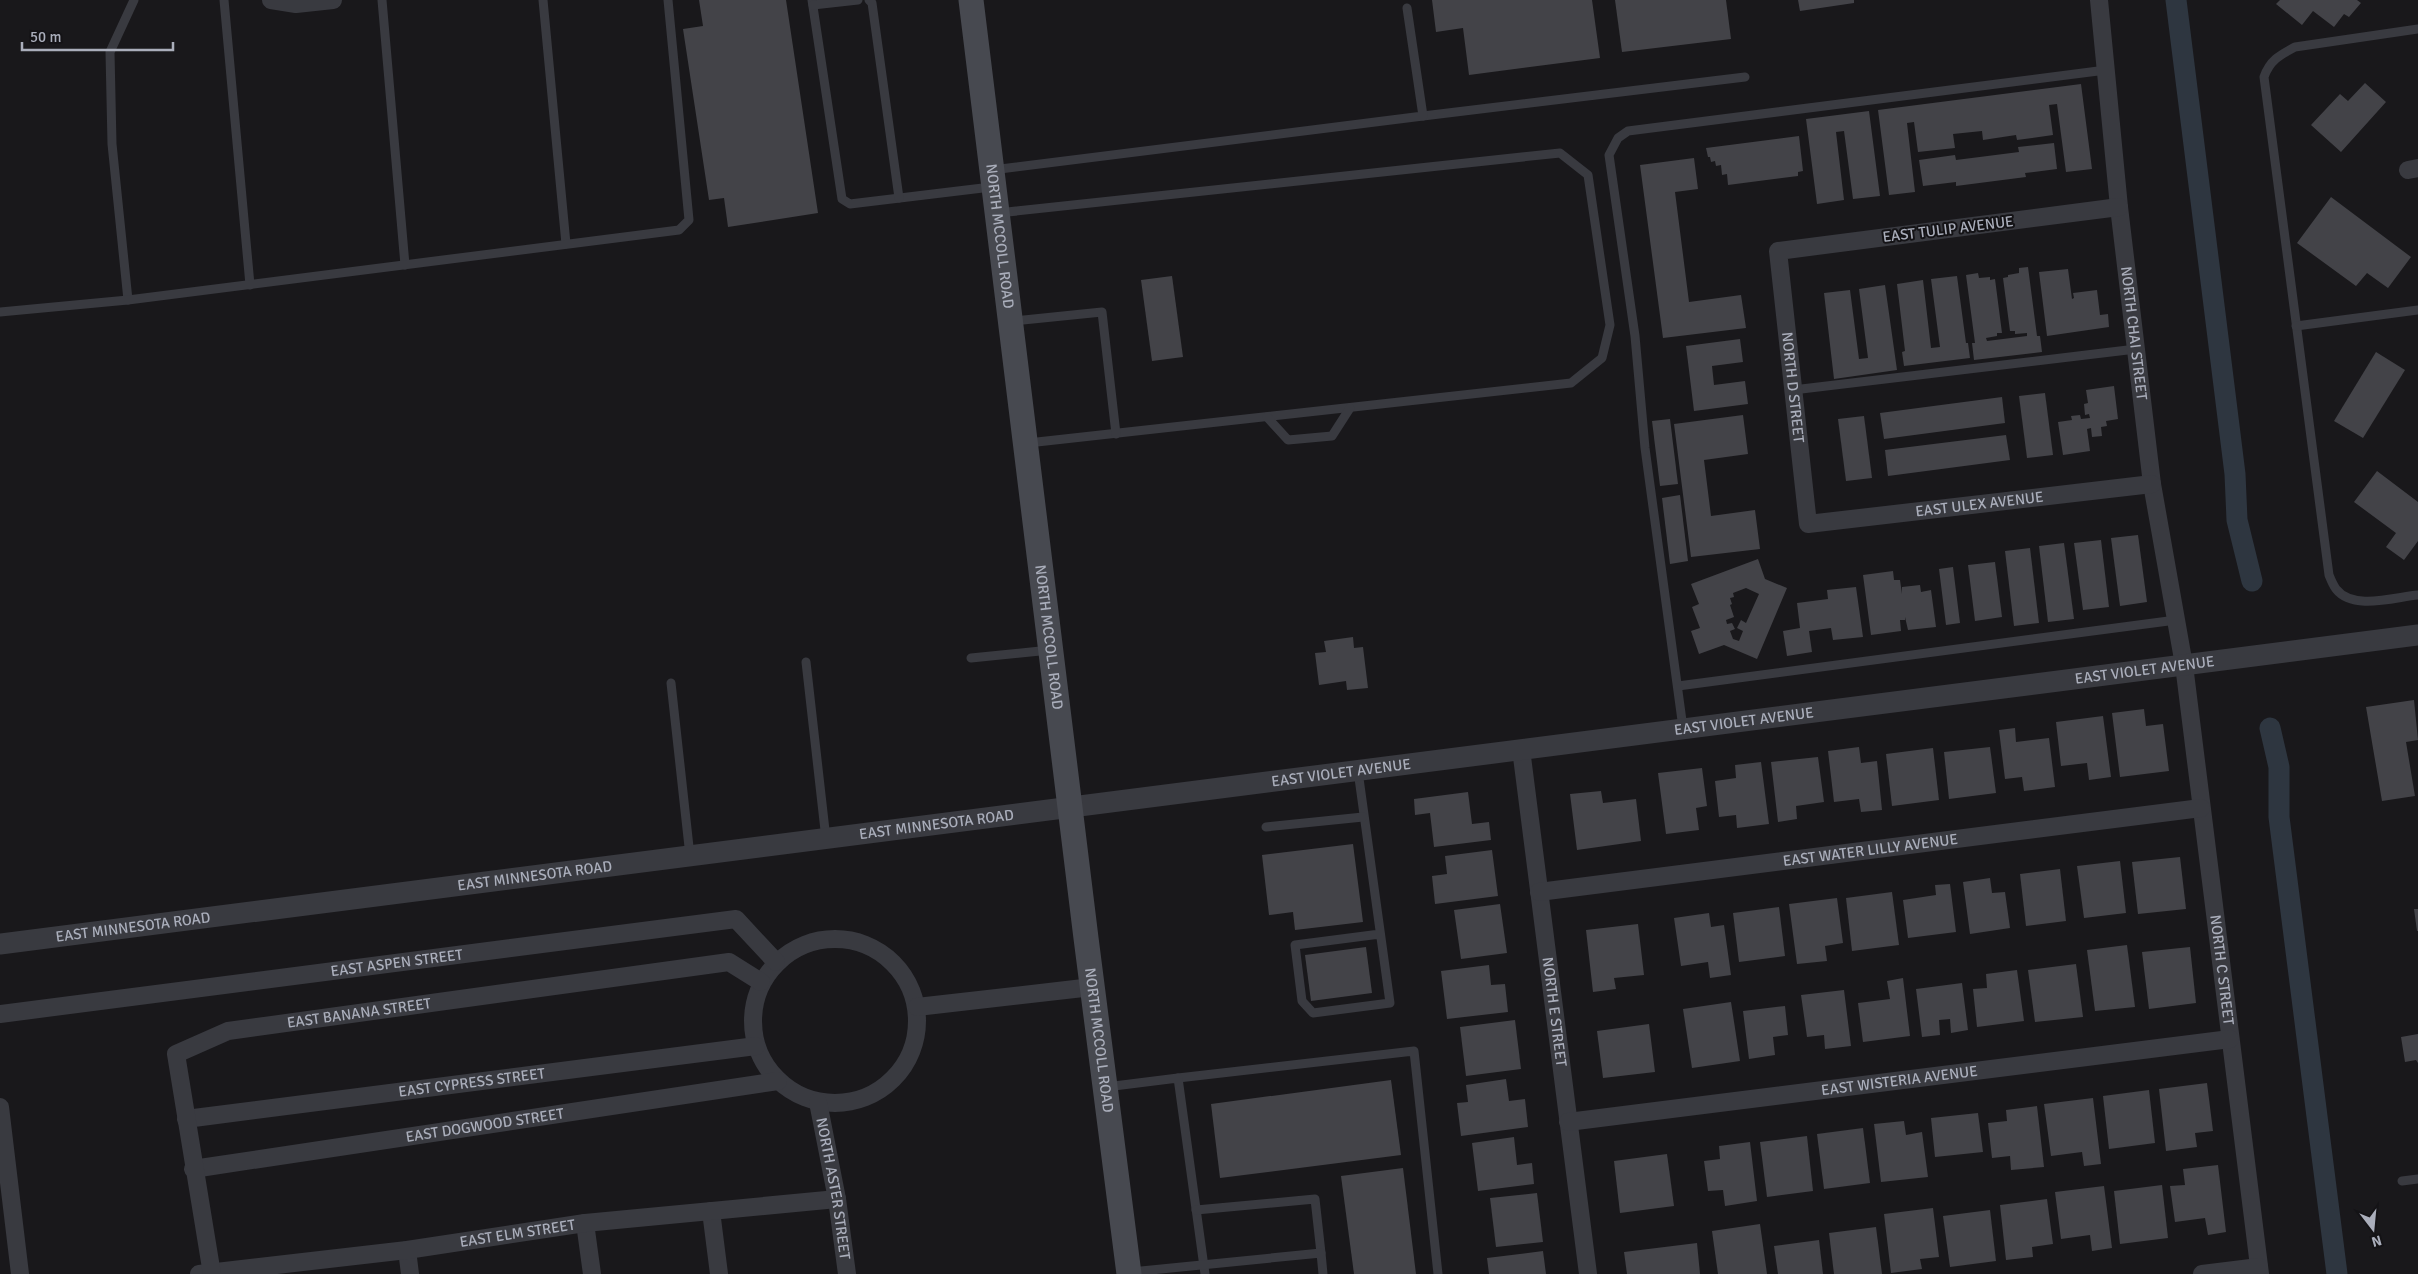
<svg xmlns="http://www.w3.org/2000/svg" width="2418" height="1274" viewBox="0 0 2418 1274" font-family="Signika,sans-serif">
  <rect width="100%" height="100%" fill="#19181b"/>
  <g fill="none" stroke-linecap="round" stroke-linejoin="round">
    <g stroke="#2e3640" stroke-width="21">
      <path d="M 2176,0 L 2235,474 L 2237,520 L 2252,581"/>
      <path d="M 2270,728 L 2279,767 L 2279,817 L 2337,1274"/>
    </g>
  </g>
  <g fill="#434348" fill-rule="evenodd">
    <path d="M 699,0 L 786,0 L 818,213 L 728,227 L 724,198 L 709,200 L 683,29 L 703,26 Z"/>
    <path d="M 1432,0 L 1592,0 L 1600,58 L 1469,75 L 1463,28 L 1436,32 Z"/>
    <path d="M 1615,0 L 1726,0 L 1731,39 L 1622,52 Z"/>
    <path d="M 1798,0 L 1854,0 L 1854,3 L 1800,11 Z"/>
    <path d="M 2280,0 L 2357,0 L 2361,3 L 2349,17 L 2344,14 L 2334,27 L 2313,11 L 2302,25 L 2276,4 Z"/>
    <path d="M 2365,83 L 2386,102 L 2341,152 L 2311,125 L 2340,94 L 2348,101 Z"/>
    <path d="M 2081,84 L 2092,169 L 2066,172 L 2057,104 L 2049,105 L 2053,135 L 2017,140 L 2016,135 L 1983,140 L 1982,131 L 1953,134 L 1955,148 L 1918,152 L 1914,122 L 1907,123 L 1915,192 L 1889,195 L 1878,110 Z"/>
    <path d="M 1869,111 L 1880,196 L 1853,199 L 1844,131 L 1836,132 L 1844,200 L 1817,204 L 1806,119 Z"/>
    <path d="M 1799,136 L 1803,171 L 1798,172 L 1798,176 L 1728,185 L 1727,174 L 1722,175 L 1721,165 L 1716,166 L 1715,161 L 1711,162 L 1710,157 L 1708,157 L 1706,148 Z"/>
    <path d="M 2054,143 L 2057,169 L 2025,173 L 2026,177 L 1956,186 L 1956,182 L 1923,186 L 1919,160 L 1955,155 L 1956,160 L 2019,152 L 2018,147 Z"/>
    <path d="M 1694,158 L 1698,189 L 1675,192 L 1689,302 L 1741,295 L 1746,328 L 1663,338 L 1640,165 Z"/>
    <path d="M 2331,197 L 2411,257 L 2388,288 L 2367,273 L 2356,286 L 2297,243 Z"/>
    <path d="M 2028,267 L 2037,336 L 2040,336 L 2042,352 L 1974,360 L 1972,343 L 1975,343 L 1966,275 L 1978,273 L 1979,278 L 1990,277 L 1990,280 L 1995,279 L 2002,333 L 1997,333 L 1997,336 L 1986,338 L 1987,341 L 2027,336 L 2027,333 L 2015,334 L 2015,331 L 2010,331 L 2003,278 L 2008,277 L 2008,275 L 2019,273 L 2019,268 Z"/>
    <path d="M 2068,269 L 2072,299 L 2074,298 L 2073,293 L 2097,290 L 2100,315 L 2108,314 L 2109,327 L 2047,336 L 2039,272 Z"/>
    <path d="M 1172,276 L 1183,357 L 1152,361 L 1141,280 Z"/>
    <path d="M 1957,276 L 1966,343 L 1968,343 L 1970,358 L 1904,366 L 1902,352 L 1905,351 L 1897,284 L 1923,280 L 1931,348 L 1940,347 L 1931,279 Z"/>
    <path d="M 1885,285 L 1897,370 L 1834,379 L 1824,293 L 1850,290 L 1859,359 L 1868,358 L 1859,289 Z"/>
    <path d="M 1740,339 L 1743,362 L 1712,366 L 1714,385 L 1745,381 L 1748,404 L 1694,411 L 1686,346 Z"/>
    <path d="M 2376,352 L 2405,370 L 2363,438 L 2334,421 Z"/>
    <path d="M 2114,386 L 2118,419 L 2106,421 L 2107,426 L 2101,427 L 2102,436 L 2092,437 L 2091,428 L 2087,429 L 2090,451 L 2063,455 L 2058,422 L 2072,420 L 2071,416 L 2080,415 L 2081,419 L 2090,418 L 2089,414 L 2085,415 L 2084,404 L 2088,403 L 2086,390 Z"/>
    <path d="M 2045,393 L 2053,455 L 2027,458 L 2019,396 Z"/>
    <path d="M 2002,397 L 2005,423 L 1884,439 L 1880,413 Z"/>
    <path d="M 1743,415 L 1748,454 L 1704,460 L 1711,516 L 1755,510 L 1760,549 L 1691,557 L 1674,424 Z"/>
    <path d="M 1864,416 L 1872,478 L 1846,481 L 1838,419 Z"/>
    <path d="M 1670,419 L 1678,484 L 1660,486 L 1652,421 Z"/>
    <path d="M 2006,435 L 2010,460 L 1888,476 L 1885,450 Z"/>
    <path d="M 2377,471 L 2418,502 L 2418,541 L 2404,560 L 2386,547 L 2396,533 L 2354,502 Z"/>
    <path d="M 1680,495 L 1688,561 L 1670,564 L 1662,498 Z"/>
    <path d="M 2138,535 L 2147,602 L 2120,606 L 2111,538 Z"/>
    <path d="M 2101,540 L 2109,607 L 2083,610 L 2074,543 Z"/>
    <path d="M 2064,543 L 2074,619 L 2048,622 L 2039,546 Z"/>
    <path d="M 2030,548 L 2039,623 L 2014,626 L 2005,551 Z"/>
    <path d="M 1758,559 L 1765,579 L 1787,588 L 1757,659 L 1724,645 L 1699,654 L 1691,631 L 1700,628 L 1692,607 L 1699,604 L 1691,584 ZM 1746,588 L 1759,594 L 1746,623 L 1741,620 L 1737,628 L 1743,631 L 1739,641 L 1733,639 L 1730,631 L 1735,629 L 1732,623 L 1727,624 L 1726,620 L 1734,617 L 1730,605 L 1732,604 L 1730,598 L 1734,597 L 1733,593 Z"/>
    <path d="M 1995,562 L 2002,617 L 1975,621 L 1968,565 Z"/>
    <path d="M 1953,567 L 1960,623 L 1946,625 L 1939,569 Z"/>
    <path d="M 1893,571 L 1894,580 L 1900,580 L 1902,594 L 1902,587 L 1920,585 L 1921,592 L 1931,590 L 1936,627 L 1908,630 L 1905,617 L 1905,620 L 1900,620 L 1901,631 L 1871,635 L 1863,575 Z"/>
    <path d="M 1856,587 L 1863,637 L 1833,640 L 1831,628 L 1809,631 L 1812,652 L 1787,656 L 1783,631 L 1800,628 L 1797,603 L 1828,599 L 1827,590 Z"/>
    <path d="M 1353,637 L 1354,648 L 1363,647 L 1368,688 L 1347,690 L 1346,681 L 1319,685 L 1315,653 L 1326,652 L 1324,641 Z"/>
    <path d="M 2414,700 L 2418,740 L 2406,742 L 2415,796 L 2382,801 L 2366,707 Z"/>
    <path d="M 2144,709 L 2146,726 L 2163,724 L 2169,771 L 2120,777 L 2112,713 Z"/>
    <path d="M 2103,716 L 2111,777 L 2089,780 L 2087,763 L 2061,766 L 2056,722 Z"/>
    <path d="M 2015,728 L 2016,742 L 2049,738 L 2055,787 L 2024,791 L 2022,777 L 2005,779 L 1999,730 Z"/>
    <path d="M 1859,747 L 1861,763 L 1877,761 L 1882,810 L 1861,812 L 1859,799 L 1834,802 L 1828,751 Z"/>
    <path d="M 1990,747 L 1996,793 L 1949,799 L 1944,752 Z"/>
    <path d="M 1933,748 L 1939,800 L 1892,806 L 1886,754 Z"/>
    <path d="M 1818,757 L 1824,802 L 1796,806 L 1797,819 L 1778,822 L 1771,762 Z"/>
    <path d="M 1761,762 L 1769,824 L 1737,828 L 1736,815 L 1719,817 L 1715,781 L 1736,778 L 1735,765 Z"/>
    <path d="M 1702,768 L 1707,806 L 1696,808 L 1699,830 L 1666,834 L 1658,773 Z"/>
    <path d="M 1601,791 L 1603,803 L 1636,799 L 1641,841 L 1577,850 L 1570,794 Z"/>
    <path d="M 1468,792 L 1472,824 L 1489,822 L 1491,840 L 1434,847 L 1430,813 L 1415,815 L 1414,799 Z"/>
    <path d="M 1353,844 L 1363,922 L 1295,930 L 1293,912 L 1269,915 L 1262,855 Z"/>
    <path d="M 1492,850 L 1498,896 L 1435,904 L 1432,876 L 1447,874 L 1445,856 Z"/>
    <path d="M 2180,857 L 2186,909 L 2138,914 L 2132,862 Z"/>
    <path d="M 2120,861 L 2126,913 L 2084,918 L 2077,866 Z"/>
    <path d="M 2060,869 L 2066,921 L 2026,926 L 2020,874 Z"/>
    <path d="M 1990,878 L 1992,893 L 2005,892 L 2010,928 L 1970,934 L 1963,882 Z"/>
    <path d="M 1950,884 L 1956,932 L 1908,938 L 1903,900 L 1936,895 L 1935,885 Z"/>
    <path d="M 1892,892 L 1899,945 L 1852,951 L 1846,898 Z"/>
    <path d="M 1837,898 L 1843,943 L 1825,946 L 1827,961 L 1797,964 L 1789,904 Z"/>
    <path d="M 1500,904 L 1507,953 L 1461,959 L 1454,910 Z"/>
    <path d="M 1779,907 L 1785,956 L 1739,962 L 1733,913 Z"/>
    <path d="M 2414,909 L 2418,909 L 2418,931 L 2417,931 Z"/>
    <path d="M 1709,913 L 1711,927 L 1724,925 L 1731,975 L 1710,978 L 1708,962 L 1681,966 L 1674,918 Z"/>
    <path d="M 1638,924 L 1644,975 L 1614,978 L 1616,989 L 1593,992 L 1586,930 Z"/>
    <path d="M 2127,945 L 2135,1007 L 2095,1011 L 2087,950 Z"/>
    <path d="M 1366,947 L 1372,993 L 1311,1001 L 1305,955 Z"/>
    <path d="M 2190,947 L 2196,1003 L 2149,1009 L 2142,952 Z"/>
    <path d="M 2076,964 L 2083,1017 L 2035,1022 L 2028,970 Z"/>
    <path d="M 1489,965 L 1491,985 L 1505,984 L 1508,1012 L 1447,1019 L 1441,971 Z"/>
    <path d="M 2017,970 L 2024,1021 L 1977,1027 L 1973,989 L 1987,988 L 1986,974 Z"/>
    <path d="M 1903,978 L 1910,1036 L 1863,1042 L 1858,1003 L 1890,999 L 1887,981 Z"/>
    <path d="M 1962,983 L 1968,1030 L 1951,1033 L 1950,1019 L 1939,1020 L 1940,1035 L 1922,1037 L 1916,989 Z"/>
    <path d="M 1844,990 L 1851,1046 L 1825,1049 L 1824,1035 L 1807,1037 L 1801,995 Z"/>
    <path d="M 1731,1002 L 1740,1061 L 1692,1068 L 1683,1009 Z"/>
    <path d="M 1785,1006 L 1788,1035 L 1773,1037 L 1775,1055 L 1749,1059 L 1743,1011 Z"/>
    <path d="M 1515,1020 L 1521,1069 L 1466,1076 L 1460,1027 Z"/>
    <path d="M 1649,1024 L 1655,1072 L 1603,1078 L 1597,1031 Z"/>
    <path d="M 2418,1034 L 2418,1063 L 2416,1060 L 2405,1062 L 2401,1037 Z"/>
    <path d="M 1506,1079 L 1509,1101 L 1525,1099 L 1528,1127 L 1461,1136 L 1457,1103 L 1468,1102 L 1466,1085 Z"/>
    <path d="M 1391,1080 L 1401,1155 L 1220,1178 L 1211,1104 Z"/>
    <path d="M 2207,1083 L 2213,1131 L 2195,1133 L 2197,1147 L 2166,1151 L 2159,1089 Z"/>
    <path d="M 2149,1090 L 2155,1143 L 2109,1149 L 2103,1096 Z"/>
    <path d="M 2093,1098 L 2101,1164 L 2084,1166 L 2082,1152 L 2051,1156 L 2044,1104 Z"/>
    <path d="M 2037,1106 L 2044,1167 L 2011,1170 L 2010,1156 L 1992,1158 L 1988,1123 L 2007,1121 L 2006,1110 Z"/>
    <path d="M 1978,1113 L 1983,1152 L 1935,1157 L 1931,1118 Z"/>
    <path d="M 1904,1121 L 1906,1135 L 1922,1132 L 1928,1177 L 1881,1182 L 1874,1124 Z"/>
    <path d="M 1863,1128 L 1870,1183 L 1824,1189 L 1817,1134 Z"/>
    <path d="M 1807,1136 L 1813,1191 L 1767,1197 L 1760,1142 Z"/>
    <path d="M 1514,1137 L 1517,1165 L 1532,1163 L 1534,1184 L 1478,1191 L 1472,1143 Z"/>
    <path d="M 1750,1142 L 1757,1201 L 1725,1206 L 1723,1190 L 1708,1191 L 1704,1161 L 1720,1159 L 1719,1146 Z"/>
    <path d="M 1667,1154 L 1674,1206 L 1620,1213 L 1614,1161 Z"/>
    <path d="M 2218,1165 L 2226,1232 L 2208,1235 L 2205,1218 L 2175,1222 L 2170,1186 L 2185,1185 L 2183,1169 Z"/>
    <path d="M 1403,1168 L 1416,1274 L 1354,1274 L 1341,1176 Z"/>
    <path d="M 2162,1185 L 2168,1238 L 2120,1244 L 2114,1191 Z"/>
    <path d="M 2104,1186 L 2112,1248 L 2092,1251 L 2090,1235 L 2061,1239 L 2055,1192 Z"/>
    <path d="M 1537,1193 L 1543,1242 L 1496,1247 L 1490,1198 Z"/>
    <path d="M 2047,1199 L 2053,1244 L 2032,1247 L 2033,1257 L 2006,1260 L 2000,1205 Z"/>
    <path d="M 1933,1208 L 1939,1257 L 1920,1259 L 1922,1269 L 1891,1273 L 1884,1214 Z"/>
    <path d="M 1990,1210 L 1996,1261 L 1950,1267 L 1943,1216 Z"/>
    <path d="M 1760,1224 L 1767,1274 L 1718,1274 L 1712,1231 Z"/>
    <path d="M 1876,1227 L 1882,1274 L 1834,1274 L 1829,1233 Z"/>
    <path d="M 1819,1240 L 1823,1274 L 1778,1274 L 1774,1246 Z"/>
    <path d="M 1697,1243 L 1700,1274 L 1627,1274 L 1624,1252 Z"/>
    <path d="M 1543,1251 L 1546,1274 L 1489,1274 L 1487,1258 Z"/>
  </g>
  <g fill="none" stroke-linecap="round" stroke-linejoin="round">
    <g stroke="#393a40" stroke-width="9">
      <path d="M 224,0 L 250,285"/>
      <path d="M 382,0 L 405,265"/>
      <path d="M 543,0 L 566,244"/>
      <path d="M 812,0 L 842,199 L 850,204 L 991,187"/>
      <path d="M 869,0 L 872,3 L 899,198"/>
      <path d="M 813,5 L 858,0"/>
      <path d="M 2418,29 L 2295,47 C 2280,55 2270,60 2264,77 L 2329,575 C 2331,580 2333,585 2336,589 C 2353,611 2395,597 2418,595"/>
      <path d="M 1423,116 L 1745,77"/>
      <path d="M 992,170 L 1423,116 L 1407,8"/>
      <path d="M 998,213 L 1560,153 L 1588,175 L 1610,325 L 1602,358 L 1571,383 L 1028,443"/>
      <path d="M 128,300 L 112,144 L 110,52 L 134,0"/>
      <path d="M 0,312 L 128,300 L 679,230 L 689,220 L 668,0"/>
      <path d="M 1013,321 L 1102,312 L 1116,434"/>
      <path d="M 2296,326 L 2418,310"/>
      <path d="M 1793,390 L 2136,349"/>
      <path d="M 1267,417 L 1288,440 L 1332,436 L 1350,408"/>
      <path d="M 971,658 L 1050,650"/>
      <path d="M 806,662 L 826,839"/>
      <path d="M 671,683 L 690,856"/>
      <path d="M 1678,686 L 2176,620"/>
      <path d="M 1683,728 L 1645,448 L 1635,336 L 1609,155 L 1618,138 L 1628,131 L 2106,70"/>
      <path d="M 1358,771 L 1390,1003 L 1313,1013 L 1302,1001 L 1295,945 L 1380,934"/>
      <path d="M 1266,827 L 1363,817"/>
      <path d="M 1178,1078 L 1414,1051 L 1438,1274"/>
      <path d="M 1106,1087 L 1178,1078 L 1205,1274"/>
      <path d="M 2402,1181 L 2418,1179"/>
      <path d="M 1196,1210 L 1315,1199 L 1321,1253"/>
      <path d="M 1131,1272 L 1321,1253 L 1323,1274"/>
    </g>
    <g stroke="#393a40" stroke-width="18">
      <path d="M 271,0 L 296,4 L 333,0"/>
      <path id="s1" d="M 2099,0 L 2119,207 L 2152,484 L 2184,665 L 2260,1274"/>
      <path d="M 2408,170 L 2418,168"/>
      <path id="s2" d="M 2119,207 L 1778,251 L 1808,524 L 2152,484"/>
      <path id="s3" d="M 1521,749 L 1588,1274"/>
      <path id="s4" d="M 1539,892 L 2201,808"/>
      <circle cx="835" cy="1021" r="82"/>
      <path d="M 917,1007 L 1092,987"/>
      <path id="s5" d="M 0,1014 L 736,919 L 776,962"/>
      <path id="s6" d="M 818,1102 L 837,1199 L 847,1274"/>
      <path d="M 0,1107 L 20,1274"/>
      <path id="s7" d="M 186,1119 L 756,1046"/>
      <path id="s8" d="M 1568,1122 L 2230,1039"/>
      <path id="s9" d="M 193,1169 L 778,1081"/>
      <path d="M 711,1211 L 719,1274"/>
      <path d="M 585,1223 L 592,1274"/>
      <path d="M 407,1250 L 410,1274"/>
      <path id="s10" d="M 199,1274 L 407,1250 L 585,1223 L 837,1199"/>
      <path id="s11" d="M 212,1274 L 176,1054 L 228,1031 L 729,962 L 761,982"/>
      <path d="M 2202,1274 L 2259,1267"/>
    </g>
    <path stroke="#393a40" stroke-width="21" id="s12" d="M 0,944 L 2418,635"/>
    <path stroke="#474950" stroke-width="25" id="s13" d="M 971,0 L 1086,938 L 1129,1274"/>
  </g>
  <g text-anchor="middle" stroke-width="4" stroke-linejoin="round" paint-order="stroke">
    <g font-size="15" fill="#aaaebb" stroke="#141316">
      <text transform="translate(1948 229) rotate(-7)" y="5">EAST TULIP AVENUE</text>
      <text dy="5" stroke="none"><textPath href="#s13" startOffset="238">NORTH MCCOLL ROAD</textPath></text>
      <text dy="5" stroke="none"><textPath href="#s1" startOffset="335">NORTH CHAI STREET</textPath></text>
      <text dy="5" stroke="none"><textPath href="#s2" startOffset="481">NORTH D STREET</textPath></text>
      <text dy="5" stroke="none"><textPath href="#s2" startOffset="791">EAST ULEX AVENUE</textPath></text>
      <text dy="5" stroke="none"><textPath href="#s13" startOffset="642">NORTH MCCOLL ROAD</textPath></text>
      <text dy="5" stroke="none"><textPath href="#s12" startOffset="2162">EAST VIOLET AVENUE</textPath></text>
      <text dy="5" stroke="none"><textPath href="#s12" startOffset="1758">EAST VIOLET AVENUE</textPath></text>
      <text dy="5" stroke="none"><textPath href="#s12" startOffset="1352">EAST VIOLET AVENUE</textPath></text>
      <text dy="5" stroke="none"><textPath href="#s12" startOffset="944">EAST MINNESOTA ROAD</textPath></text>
      <text dy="5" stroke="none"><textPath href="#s4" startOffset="334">EAST WATER LILLY AVENUE</textPath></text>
      <text dy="5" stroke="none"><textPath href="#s12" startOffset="539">EAST MINNESOTA ROAD</textPath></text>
      <text dy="5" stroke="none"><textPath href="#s12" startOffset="134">EAST MINNESOTA ROAD</textPath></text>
      <text dy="5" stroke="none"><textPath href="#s5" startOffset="400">EAST ASPEN STREET</textPath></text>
      <text dy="5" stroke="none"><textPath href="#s1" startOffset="978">NORTH C STREET</textPath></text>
      <text dy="5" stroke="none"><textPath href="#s3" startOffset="265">NORTH E STREET</textPath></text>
      <text dy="5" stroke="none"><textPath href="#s11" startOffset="412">EAST BANANA STREET</textPath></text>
      <text dy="5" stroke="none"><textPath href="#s13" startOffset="1048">NORTH MCCOLL ROAD</textPath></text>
      <text dy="5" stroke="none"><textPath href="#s8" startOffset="334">EAST WISTERIA AVENUE</textPath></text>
      <text dy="5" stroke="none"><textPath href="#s7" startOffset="288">EAST CYPRESS STREET</textPath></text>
      <text dy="5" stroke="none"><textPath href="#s9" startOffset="295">EAST DOGWOOD STREET</textPath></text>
      <text dy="5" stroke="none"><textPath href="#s6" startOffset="88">NORTH ASTER STREET</textPath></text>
      <text dy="5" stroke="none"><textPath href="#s10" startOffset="321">EAST ELM STREET</textPath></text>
    </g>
  </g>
  <g transform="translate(2373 1229) rotate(164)" stroke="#141316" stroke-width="4" paint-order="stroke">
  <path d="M0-4L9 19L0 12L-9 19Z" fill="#aaaebb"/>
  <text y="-8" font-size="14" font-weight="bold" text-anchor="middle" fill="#aaaebb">N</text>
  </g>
  <path d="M22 42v8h151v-8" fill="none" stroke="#aaaebb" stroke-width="2.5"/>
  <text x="30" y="42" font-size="15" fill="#aaaebb" stroke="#141316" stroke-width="4" paint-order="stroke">50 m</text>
</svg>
